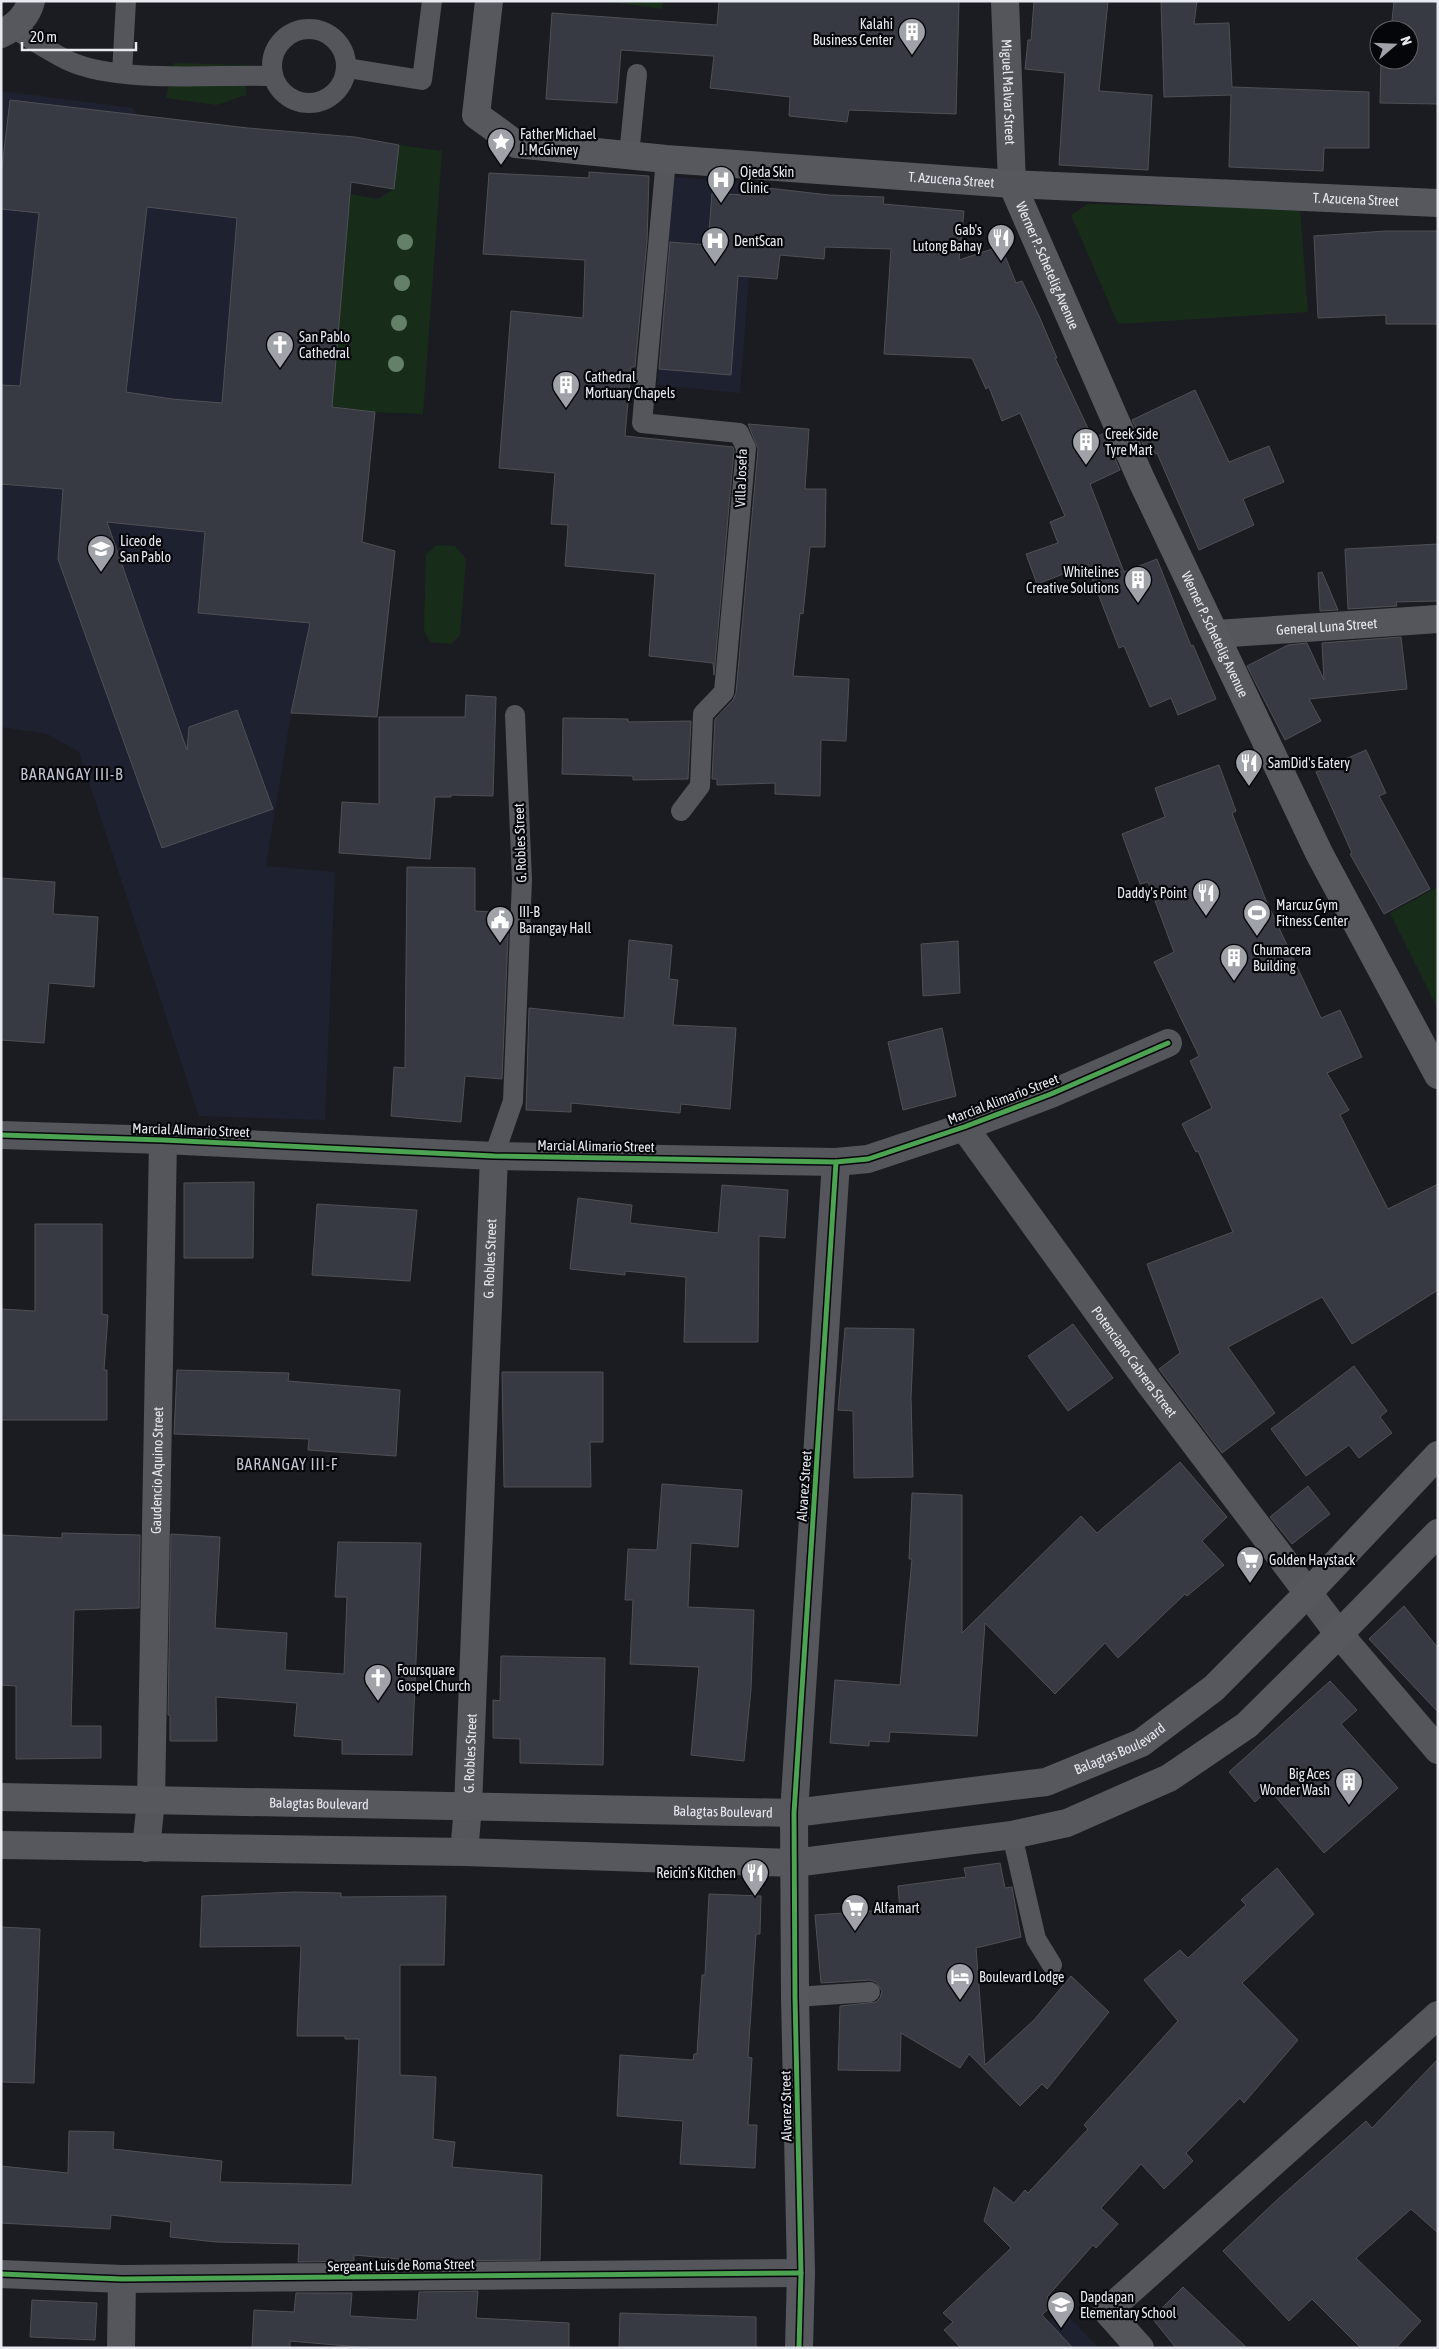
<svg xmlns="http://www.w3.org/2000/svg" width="1439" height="2349" viewBox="0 0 1439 2349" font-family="'Asap Condensed',sans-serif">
  <rect width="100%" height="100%" fill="#1b1c22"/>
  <g fill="#1e2130">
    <path d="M 1,91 L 133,108 L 137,115 L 248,128 L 237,218 L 222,407 L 172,399 L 161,527 L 205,532 L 198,613 L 310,623 L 291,713 L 266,866 L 335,872 L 325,1120 L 199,1116 L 79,752 L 47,734 L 1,727 Z"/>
    <path d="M 673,177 L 756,183 L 740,393 L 657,385 Z"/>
    <path d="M 1061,2309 L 1099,2348 L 1024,2348 Z"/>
  </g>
  <g fill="#172c19">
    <path d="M 604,1 L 663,1 L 662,9 Z"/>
    <path d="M 174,63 L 246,65 L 246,95 L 217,105 L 166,98 Z"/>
    <path d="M 399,145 L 442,151 L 423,414 L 375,412 L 332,406 L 350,194 L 378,199 L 394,189 Z"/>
    <path d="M 1088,204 L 1300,209 L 1308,312 L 1118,324 L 1071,215 Z"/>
    <path d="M 437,545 L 455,546 L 466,559 L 460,635 L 451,644 L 430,642 L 424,630 L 426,554 Z"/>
    <path d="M 1438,887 L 1438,1009 L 1390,913 Z"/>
  </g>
  <g fill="#383a43" stroke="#4e5055" fill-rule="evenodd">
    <path d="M 719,1 L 959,1 L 956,114 L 849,110 L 847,122 L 789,116 L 790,97 L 710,88 L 714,56 L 621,50 L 617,103 L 546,99 L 552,13 L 717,25 Z"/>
    <path d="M 1034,1 L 1108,1 L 1099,91 L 1152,95 L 1148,170 L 1059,165 L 1065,73 L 1025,69 L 1028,40 L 1031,40 Z"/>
    <path d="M 1161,1 L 1197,1 L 1194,24 L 1229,23 L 1232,87 L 1369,92 L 1369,148 L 1324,148 L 1323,171 L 1229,167 L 1231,95 L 1164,97 Z"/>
    <path d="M 1394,1 L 1438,1 L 1438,104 L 1380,103 L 1381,60 L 1409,60 L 1409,30 L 1391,30 Z"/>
    <path d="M 10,100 L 248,128 L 355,137 L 399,145 L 394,189 L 351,182 L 332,407 L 375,412 L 362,542 L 395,551 L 377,717 L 291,713 L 310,623 L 198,613 L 205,532 L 107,522 L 187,750 L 189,727 L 237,710 L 273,809 L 162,848 L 58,559 L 63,489 L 1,484 L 1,385 L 20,386 L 39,213 L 1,209 L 1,176 ZM 147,207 L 237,218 L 222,403 L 172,399 L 126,392 Z"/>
    <path d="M 589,172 L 649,176 L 647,241 L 635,367 L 631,367 L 625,436 L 733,447 L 734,450 L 714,675 L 713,663 L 649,656 L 655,574 L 565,566 L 568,525 L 551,524 L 555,473 L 499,468 L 511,311 L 583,318 L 585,260 L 483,254 L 489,173 L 589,178 Z"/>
    <path d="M 759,187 L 829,195 L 884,197 L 883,204 L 964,211 L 959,260 L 1001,246 L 1016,283 L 1022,281 L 1039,316 L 1057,358 L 1055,358 L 1093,439 L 1104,433 L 1120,470 L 1090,484 L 1124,572 L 1157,559 L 1191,646 L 1193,645 L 1216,699 L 1178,715 L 1171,698 L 1150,707 L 1124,646 L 1119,648 L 1087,565 L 1037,584 L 1026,554 L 1058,543 L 1050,522 L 1065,516 L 1020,413 L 1002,421 L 989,387 L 986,389 L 972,358 L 884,354 L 891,249 L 825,247 L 824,259 L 780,255 L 777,279 L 738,276 L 731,375 L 659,369 L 670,242 L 708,245 L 712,193 L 758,196 Z"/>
    <path d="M 1386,231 L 1438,231 L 1438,324 L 1386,324 L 1386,315 L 1318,318 L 1314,236 Z"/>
    <path d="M 1195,390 L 1229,462 L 1269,446 L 1284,482 L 1243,499 L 1254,525 L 1199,550 L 1157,453 L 1149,457 L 1132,420 Z"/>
    <path d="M 748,424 L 809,429 L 805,489 L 826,489 L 825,547 L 810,547 L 803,614 L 800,613 L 793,676 L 849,679 L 846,741 L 821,740 L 820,796 L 775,794 L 775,783 L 717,785 L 717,779 L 712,779 L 715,719 L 733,700 L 736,693 L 758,449 Z"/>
    <path d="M 1438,544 L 1438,601 L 1396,602 L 1397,606 L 1348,609 L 1345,549 Z"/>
    <path d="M 1322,572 L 1338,610 L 1320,611 L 1318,573 Z"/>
    <path d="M 1401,637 L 1407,689 L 1309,699 L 1321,721 L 1285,740 L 1247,666 L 1288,645 L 1307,643 L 1324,680 L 1322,643 Z"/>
    <path d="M 466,695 L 496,697 L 493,796 L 451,795 L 451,797 L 435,797 L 430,859 L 339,853 L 342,802 L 379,804 L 379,717 L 465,717 Z"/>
    <path d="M 563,718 L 628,719 L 628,722 L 691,721 L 688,779 L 633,780 L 633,776 L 562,774 Z"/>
    <path d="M 1366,750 L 1386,793 L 1379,796 L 1430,889 L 1384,914 L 1350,854 L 1352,853 L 1316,772 Z"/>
    <path d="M 1219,765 L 1236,811 L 1232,813 L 1265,898 L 1321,1018 L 1340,1010 L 1362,1057 L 1327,1073 L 1349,1110 L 1340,1115 L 1388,1209 L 1438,1184 L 1438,1290 L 1352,1344 L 1322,1297 L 1228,1347 L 1275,1413 L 1222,1453 L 1159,1369 L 1180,1353 L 1147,1264 L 1233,1232 L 1198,1151 L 1196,1152 L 1182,1124 L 1212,1108 L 1190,1061 L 1199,1056 L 1154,962 L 1174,952 L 1148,882 L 1140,884 L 1122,834 L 1165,817 L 1155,788 Z"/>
    <path d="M 407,867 L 475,868 L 475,911 L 509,913 L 502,1079 L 465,1076 L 461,1122 L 391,1116 L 394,1067 L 405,1068 Z"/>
    <path d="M 1,878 L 55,882 L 53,914 L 98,917 L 94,987 L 49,983 L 44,1043 L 1,1040 Z"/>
    <path d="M 629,940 L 672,945 L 669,979 L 678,980 L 673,1025 L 736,1028 L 730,1109 L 681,1104 L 680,1113 L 571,1103 L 571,1112 L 526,1110 L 529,1008 L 624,1018 Z"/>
    <path d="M 958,941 L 960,993 L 923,996 L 921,944 Z"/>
    <path d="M 942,1028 L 956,1096 L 903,1110 L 888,1042 Z"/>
    <path d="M 254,1182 L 253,1258 L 184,1258 L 184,1183 Z"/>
    <path d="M 722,1185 L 788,1190 L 785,1238 L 759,1236 L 758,1342 L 684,1342 L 686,1277 L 625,1271 L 625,1275 L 570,1269 L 578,1198 L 632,1205 L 630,1223 L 718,1233 Z"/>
    <path d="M 317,1204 L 417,1210 L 410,1281 L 312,1275 Z"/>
    <path d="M 35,1224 L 102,1224 L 102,1314 L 108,1315 L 104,1370 L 107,1370 L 107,1420 L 1,1420 L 1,1309 L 35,1311 Z"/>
    <path d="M 1073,1324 L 1113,1378 L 1068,1411 L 1028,1356 Z"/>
    <path d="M 845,1328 L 914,1329 L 911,1398 L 913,1477 L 854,1478 L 853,1411 L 838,1410 Z"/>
    <path d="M 1354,1366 L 1387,1411 L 1380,1417 L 1392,1433 L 1359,1458 L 1349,1445 L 1306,1476 L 1271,1429 Z"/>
    <path d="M 177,1370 L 289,1373 L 288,1381 L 400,1390 L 396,1456 L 308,1450 L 309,1439 L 174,1434 Z"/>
    <path d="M 502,1372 L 603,1372 L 603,1442 L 590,1442 L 591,1487 L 504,1487 Z"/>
    <path d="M 1180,1462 L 1227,1517 L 1202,1541 L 1224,1565 L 1187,1596 L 1185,1594 L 1118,1658 L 1105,1643 L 1055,1694 L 985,1623 L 977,1736 L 890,1732 L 889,1742 L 869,1741 L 869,1746 L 830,1743 L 835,1680 L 900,1685 L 912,1559 L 909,1559 L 912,1493 L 962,1495 L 962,1633 L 1081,1516 L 1097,1533 Z"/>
    <path d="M 662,1484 L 742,1490 L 738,1547 L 691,1543 L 688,1607 L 754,1610 L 751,1689 L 744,1761 L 691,1755 L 699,1667 L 630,1664 L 633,1600 L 625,1600 L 628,1549 L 657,1550 Z"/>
    <path d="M 1308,1486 L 1330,1514 L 1292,1544 L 1270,1517 Z"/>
    <path d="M 62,1533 L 140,1535 L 139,1608 L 74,1610 L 71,1726 L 101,1726 L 101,1758 L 16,1759 L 16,1686 L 1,1685 L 1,1535 L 62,1538 Z"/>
    <path d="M 171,1534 L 220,1537 L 215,1628 L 287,1633 L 285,1670 L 344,1674 L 347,1597 L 335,1597 L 338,1542 L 421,1543 L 412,1755 L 342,1754 L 342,1740 L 294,1736 L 297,1703 L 216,1697 L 217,1741 L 170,1741 L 170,1715 L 168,1715 Z"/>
    <path d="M 1404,1606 L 1438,1648 L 1438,1712 L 1369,1639 Z"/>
    <path d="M 501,1656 L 605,1658 L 603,1765 L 520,1763 L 520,1739 L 493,1738 L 493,1700 L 500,1701 Z"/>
    <path d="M 1330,1681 L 1357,1710 L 1341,1724 L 1398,1788 L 1324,1853 L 1269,1789 L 1255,1802 L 1229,1772 Z"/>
    <path d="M 1000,1863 L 1005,1888 L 1012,1887 L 1021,1937 L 976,1948 L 985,2065 L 1034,2020 L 1071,1976 L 1109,2012 L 1047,2089 L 1042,2084 L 1020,2106 L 969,2054 L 960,2068 L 901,2033 L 900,2071 L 838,2070 L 840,2006 L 876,2002 L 880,1998 L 882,1991 L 876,1982 L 870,1980 L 821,1983 L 815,1915 L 900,1909 L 898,1886 L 966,1877 L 964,1868 Z"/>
    <path d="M 1277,1868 L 1314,1914 L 1242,1983 L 1298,2040 L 1244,2103 L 1240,2098 L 1186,2153 L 1193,2161 L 1164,2189 L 1141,2164 L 1101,2208 L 1118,2224 L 1096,2248 L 1093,2245 L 1047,2297 L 1054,2304 L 1042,2315 L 1073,2348 L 961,2348 L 944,2330 L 953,2322 L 943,2313 L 1011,2248 L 984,2221 L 994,2187 L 1014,2203 L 1025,2190 L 1028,2193 L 1088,2129 L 1084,2125 L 1178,2021 L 1144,1980 L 1180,1950 L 1188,1958 L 1246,1905 L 1241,1900 Z"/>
    <path d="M 295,1892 L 341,1893 L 341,1897 L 446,1896 L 444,1965 L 400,1965 L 400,2075 L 436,2077 L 433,2139 L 455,2142 L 452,2167 L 542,2175 L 540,2260 L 421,2261 L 354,2255 L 354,2261 L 298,2262 L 299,2244 L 216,2242 L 170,2237 L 171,2222 L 111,2215 L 110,2229 L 1,2223 L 1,2166 L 68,2173 L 69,2131 L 114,2132 L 113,2149 L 222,2161 L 220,2182 L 352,2185 L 359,2039 L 345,2039 L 345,2036 L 297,2036 L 301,1946 L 200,1947 L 202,1896 Z"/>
    <path d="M 709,1894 L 761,1896 L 760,1934 L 756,1934 L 748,2057 L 752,2058 L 748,2125 L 757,2125 L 755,2168 L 680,2164 L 683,2121 L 617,2116 L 620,2055 L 693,2060 L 694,2054 L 697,2054 L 702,1975 L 705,1975 Z"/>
    <path d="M 1,1927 L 40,1929 L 34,2083 L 1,2082 Z"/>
    <path d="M 1438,2059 L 1438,2233 L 1411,2209 L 1356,2258 L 1421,2321 L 1396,2348 L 1361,2348 L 1312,2299 L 1289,2321 L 1223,2251 L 1278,2199 L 1366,2121 L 1372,2128 Z"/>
    <path d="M 1183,2287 L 1247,2348 L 1176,2348 L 1152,2318 Z"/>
    <path d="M 478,2291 L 476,2318 L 569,2323 L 569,2348 L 370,2348 L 290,2341 L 290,2348 L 252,2348 L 254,2310 L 294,2312 L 296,2293 L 352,2293 L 350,2316 L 417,2320 L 419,2292 Z"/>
    <path d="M 32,2300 L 97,2303 L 95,2340 L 30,2337 Z"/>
    <path d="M 620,2313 L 756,2317 L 756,2348 L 619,2348 Z"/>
  </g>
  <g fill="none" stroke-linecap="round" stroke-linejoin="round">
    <g stroke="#54565b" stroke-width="20">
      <path d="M 13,28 C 31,39 50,52 69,61 C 119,84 216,74 273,76"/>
      <circle cx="309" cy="66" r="37"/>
      <path d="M 347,68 L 422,80 L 432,1"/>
      <path d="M 122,73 L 126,1"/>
      <path d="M 629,155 L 637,74"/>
      <path d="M 666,159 L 642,423 L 739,433 L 746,448 L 724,692 L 703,714 L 700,786 L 681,811"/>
      <path d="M 494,1156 L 513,1101 L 522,880 L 515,715"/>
      <path d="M 1012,1835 L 1036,1939 L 1052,1965"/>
      <path d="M 795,1997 L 870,1992"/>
    </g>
    <g stroke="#54565b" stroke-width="28">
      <path id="s1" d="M 1005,1 L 1012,184"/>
      <path id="s2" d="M 1216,634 L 1438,619"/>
      <path id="s3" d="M 964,1127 L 1150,1384 L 1339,1634 L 1438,1750"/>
      <path d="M 1,1135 L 163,1140 L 494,1156 L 836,1162 L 868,1159 L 964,1127 L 1051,1094 L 1168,1043"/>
      <path d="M 794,1813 L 836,1162"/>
      <path id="s4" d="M 146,1848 L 151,1801 L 163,1140"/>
      <path id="s5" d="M 464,1852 L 468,1807 L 494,1156"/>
      <path d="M 1,2274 L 122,2279 L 801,2273"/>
      <path d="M 121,2348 L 122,2279"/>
      <path d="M 1140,2348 L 1107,2311 L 1438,2015"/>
    </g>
    <g stroke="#56585e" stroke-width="28">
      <path id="s6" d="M 489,1 L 476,115 L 516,144 L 666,159 L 1012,184 L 1438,203"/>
      <path d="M 1,34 C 15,27 27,17 31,1"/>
      <path id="s7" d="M 1012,184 L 1141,479 L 1319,853 L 1438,1075"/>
      <path id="s8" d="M 1,1797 L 794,1813 L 1046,1782 L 1141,1743 L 1214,1688 L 1308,1593 L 1438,1455"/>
      <path d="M 794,1813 L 795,1997 L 801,2273 L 799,2348"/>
      <path d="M 1,1845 L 464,1852 L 794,1863 L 1012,1835 L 1067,1823 L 1169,1778 L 1247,1725 L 1339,1634 L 1438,1533"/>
    </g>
    <defs>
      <g id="cycleway">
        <path d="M 1,1135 L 163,1140 L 494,1156 L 836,1162 L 868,1159 L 964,1127 L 1051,1094 L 1168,1043"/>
        <path d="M 1,2274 L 122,2279 L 801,2273"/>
        <path d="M 799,2348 L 801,2273 L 795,1997 L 794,1813 L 836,1162"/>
      </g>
    </defs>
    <use href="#cycleway" stroke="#05060a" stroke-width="8"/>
    <use href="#cycleway" stroke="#4ca352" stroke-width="5"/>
  </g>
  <g fill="#658068">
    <circle cx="405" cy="242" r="8"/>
    <circle cx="402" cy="283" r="8"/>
    <circle cx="399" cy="323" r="8"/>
    <circle cx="396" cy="364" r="8"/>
  </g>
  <defs>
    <symbol id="building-pin" viewBox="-11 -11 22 30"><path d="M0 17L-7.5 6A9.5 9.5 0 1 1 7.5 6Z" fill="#a0a2a9" stroke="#05060a"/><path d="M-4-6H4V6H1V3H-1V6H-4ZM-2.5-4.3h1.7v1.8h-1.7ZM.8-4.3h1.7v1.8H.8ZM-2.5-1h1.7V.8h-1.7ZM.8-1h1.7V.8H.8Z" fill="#fff"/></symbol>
    <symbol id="sight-pin" viewBox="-11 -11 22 30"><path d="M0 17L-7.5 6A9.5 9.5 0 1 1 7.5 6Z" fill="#a0a2a9" stroke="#05060a"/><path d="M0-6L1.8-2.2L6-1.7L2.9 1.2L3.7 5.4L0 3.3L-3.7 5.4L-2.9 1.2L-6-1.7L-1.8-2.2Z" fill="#fff"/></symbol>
    <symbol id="hospital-pin" viewBox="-11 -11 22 30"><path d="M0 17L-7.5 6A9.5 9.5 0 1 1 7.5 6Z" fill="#a0a2a9" stroke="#05060a"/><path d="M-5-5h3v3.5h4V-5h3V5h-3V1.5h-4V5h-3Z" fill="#fff"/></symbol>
    <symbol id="restaurant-pin" viewBox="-11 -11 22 30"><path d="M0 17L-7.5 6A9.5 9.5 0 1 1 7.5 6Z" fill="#a0a2a9" stroke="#05060a"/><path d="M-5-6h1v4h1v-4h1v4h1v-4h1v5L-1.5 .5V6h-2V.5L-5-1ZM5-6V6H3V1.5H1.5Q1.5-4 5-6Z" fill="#fff"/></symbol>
    <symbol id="church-pin" viewBox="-11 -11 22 30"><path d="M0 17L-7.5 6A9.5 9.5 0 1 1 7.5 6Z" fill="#a0a2a9" stroke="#05060a"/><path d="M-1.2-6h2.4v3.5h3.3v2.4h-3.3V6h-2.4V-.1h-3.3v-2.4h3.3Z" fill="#fff"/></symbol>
    <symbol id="school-pin" viewBox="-11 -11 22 30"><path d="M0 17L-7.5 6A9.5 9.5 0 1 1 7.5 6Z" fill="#a0a2a9" stroke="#05060a"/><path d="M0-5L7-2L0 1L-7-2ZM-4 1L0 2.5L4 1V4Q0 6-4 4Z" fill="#fff"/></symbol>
    <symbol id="stadium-pin" viewBox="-11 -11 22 30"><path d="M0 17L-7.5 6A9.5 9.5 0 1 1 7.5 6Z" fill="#a0a2a9" stroke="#05060a"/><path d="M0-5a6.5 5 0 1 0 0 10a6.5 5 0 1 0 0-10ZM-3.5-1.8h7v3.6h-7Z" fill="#fff"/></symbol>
    <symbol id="civic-pin" viewBox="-11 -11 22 30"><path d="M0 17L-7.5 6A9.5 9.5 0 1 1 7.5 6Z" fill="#a0a2a9" stroke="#05060a"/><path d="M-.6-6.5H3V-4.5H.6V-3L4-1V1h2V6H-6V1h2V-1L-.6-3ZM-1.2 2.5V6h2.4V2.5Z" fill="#fff"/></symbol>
    <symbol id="supermarket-pin" viewBox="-11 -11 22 30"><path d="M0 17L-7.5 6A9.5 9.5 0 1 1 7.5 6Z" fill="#a0a2a9" stroke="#05060a"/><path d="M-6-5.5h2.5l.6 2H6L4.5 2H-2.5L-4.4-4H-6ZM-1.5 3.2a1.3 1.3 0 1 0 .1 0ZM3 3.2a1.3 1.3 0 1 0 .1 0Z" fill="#fff"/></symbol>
    <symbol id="hotel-pin" viewBox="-11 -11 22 30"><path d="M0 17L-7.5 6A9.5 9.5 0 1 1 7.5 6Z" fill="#a0a2a9" stroke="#05060a"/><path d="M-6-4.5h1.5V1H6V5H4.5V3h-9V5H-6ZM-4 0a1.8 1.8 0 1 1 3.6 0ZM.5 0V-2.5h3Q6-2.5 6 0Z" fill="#fff"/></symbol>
  </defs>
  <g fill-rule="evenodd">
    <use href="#building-pin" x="896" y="16" width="32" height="43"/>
    <use href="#sight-pin" x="485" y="126" width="32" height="43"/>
    <use href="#hospital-pin" x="705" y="164" width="32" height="43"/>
    <use href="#restaurant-pin" x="985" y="222" width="32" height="43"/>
    <use href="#hospital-pin" x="699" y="225" width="32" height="43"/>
    <use href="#church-pin" x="264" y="329" width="32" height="43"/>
    <use href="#building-pin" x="550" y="369" width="32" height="43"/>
    <use href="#building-pin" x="1070" y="426" width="32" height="43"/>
    <use href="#school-pin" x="85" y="533" width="32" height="43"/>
    <use href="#building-pin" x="1122" y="564" width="32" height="43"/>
    <use href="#restaurant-pin" x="1233" y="747" width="32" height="43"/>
    <use href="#restaurant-pin" x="1190" y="877" width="32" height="43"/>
    <use href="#stadium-pin" x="1241" y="897" width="32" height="43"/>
    <use href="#civic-pin" x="484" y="904" width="32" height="43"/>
    <use href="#building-pin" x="1218" y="942" width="32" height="43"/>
    <use href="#supermarket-pin" x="1234" y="1544" width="32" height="43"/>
    <use href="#church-pin" x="362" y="1662" width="32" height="43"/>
    <use href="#building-pin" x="1333" y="1766" width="32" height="43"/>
    <use href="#restaurant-pin" x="739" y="1857" width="32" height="43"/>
    <use href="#supermarket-pin" x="839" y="1892" width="32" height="43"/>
    <use href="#hotel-pin" x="944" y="1961" width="32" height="43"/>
    <use href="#school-pin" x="1045" y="2289" width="32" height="43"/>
  </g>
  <g text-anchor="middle" stroke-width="4.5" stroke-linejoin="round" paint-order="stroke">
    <g font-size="14" fill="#e8eaf1" stroke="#05060a" text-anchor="start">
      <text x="893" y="29" text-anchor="end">Kalahi<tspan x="893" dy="16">Business Center</tspan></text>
      <text x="520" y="139">Father Michael<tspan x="520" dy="16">J. McGivney</tspan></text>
      <text x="740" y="177">Ojeda Skin<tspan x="740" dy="16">Clinic</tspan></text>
      <text x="982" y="235" text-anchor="end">Gab's<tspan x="982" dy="16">Lutong Bahay</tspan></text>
      <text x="734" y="246">DentScan</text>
      <text x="299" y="342">San Pablo<tspan x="299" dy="16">Cathedral</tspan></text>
      <text x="585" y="382">Cathedral<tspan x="585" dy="16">Mortuary Chapels</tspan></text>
      <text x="1105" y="439">Creek Side<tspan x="1105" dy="16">Tyre Mart</tspan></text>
      <text x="120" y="546">Liceo de<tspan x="120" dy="16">San Pablo</tspan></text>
      <text x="1119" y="577" text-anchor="end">Whitelines<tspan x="1119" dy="16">Creative Solutions</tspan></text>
      <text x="1268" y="768">SamDid's Eatery</text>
      <text x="1187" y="898" text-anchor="end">Daddy's Point</text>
      <text x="1276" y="910">Marcuz Gym<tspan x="1276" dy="16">Fitness Center</tspan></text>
      <text x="519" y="917">III-B<tspan x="519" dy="16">Barangay Hall</tspan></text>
      <text x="1253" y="955">Chumacera<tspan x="1253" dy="16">Building</tspan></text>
      <text x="1269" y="1565">Golden Haystack</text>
      <text x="397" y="1675">Foursquare<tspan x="397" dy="16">Gospel Church</tspan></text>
      <text x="1330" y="1779" text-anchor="end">Big Aces<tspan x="1330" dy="16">Wonder Wash</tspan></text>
      <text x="736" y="1878" text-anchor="end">Reicin's Kitchen</text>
      <text x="874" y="1913">Alfamart</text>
      <text x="979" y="1982">Boulevard Lodge</text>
      <text x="1080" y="2302">Dapdapan<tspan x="1080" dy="16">Elementary School</tspan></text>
    </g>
    <g font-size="14" fill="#e8eaf1" stroke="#05060a">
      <text dy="5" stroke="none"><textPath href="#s1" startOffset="91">Miguel Malvar Street</textPath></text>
      <text dy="5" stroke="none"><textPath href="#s6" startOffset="601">T. Azucena Street</textPath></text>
      <text dy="5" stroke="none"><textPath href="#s6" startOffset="1006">T. Azucena Street</textPath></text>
      <text dy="5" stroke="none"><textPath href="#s7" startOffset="89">Werner P. Schetelig Avenue</textPath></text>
      <text transform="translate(741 478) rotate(-88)" y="5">Villa Josefa</text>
      <text dy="5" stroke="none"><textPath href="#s2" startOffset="111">General Luna Street</textPath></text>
      <text dy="5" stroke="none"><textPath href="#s7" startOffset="494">Werner P. Schetelig Avenue</textPath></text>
      <text transform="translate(520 843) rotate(-92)" y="5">G. Robles Street</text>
      <text transform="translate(1003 1099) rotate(-21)" y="5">Marcial Alimario Street</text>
      <text transform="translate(191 1130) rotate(2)" y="5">Marcial Alimario Street</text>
      <text transform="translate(596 1146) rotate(1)" y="5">Marcial Alimario Street</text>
      <text dy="5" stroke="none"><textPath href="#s5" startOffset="594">G. Robles Street</textPath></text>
      <text dy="5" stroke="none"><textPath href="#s3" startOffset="290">Potenciano Cabrera Street</textPath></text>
      <text dy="5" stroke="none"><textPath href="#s4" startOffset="378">Gaudencio Aquino Street</textPath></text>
      <text transform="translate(804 1486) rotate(-86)" y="5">Alvarez Street</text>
      <text dy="5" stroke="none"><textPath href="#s8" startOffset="1128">Balagtas Boulevard</textPath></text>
      <text dy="5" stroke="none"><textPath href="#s5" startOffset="99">G. Robles Street</textPath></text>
      <text dy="5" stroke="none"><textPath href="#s8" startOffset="318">Balagtas Boulevard</textPath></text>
      <text dy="5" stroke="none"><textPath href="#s8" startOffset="722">Balagtas Boulevard</textPath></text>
      <text transform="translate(786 2106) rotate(-91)" y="5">Alvarez Street</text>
      <text transform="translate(401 2265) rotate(-1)" y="5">Sergeant Luis de Roma Street</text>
    </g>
    <g font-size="16" letter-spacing="1" fill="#c0c3d1" stroke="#05060a">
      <text x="72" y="780">BARANGAY III-B</text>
      <text x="287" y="1470">BARANGAY III-F</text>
    </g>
  </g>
  <rect width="1439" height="2349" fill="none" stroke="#e8eaf1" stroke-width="5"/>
  <g transform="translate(1394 45) rotate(71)"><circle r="24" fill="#05060a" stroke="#606166"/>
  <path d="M0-4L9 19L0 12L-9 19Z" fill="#a0a2a9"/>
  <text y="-8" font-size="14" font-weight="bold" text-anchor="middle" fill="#e8eaf1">N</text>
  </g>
  <path d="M22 42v8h114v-8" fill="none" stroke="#e8eaf1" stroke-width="2.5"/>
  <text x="30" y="42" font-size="15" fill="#e8eaf1" stroke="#05060a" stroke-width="4" paint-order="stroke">20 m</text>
</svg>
